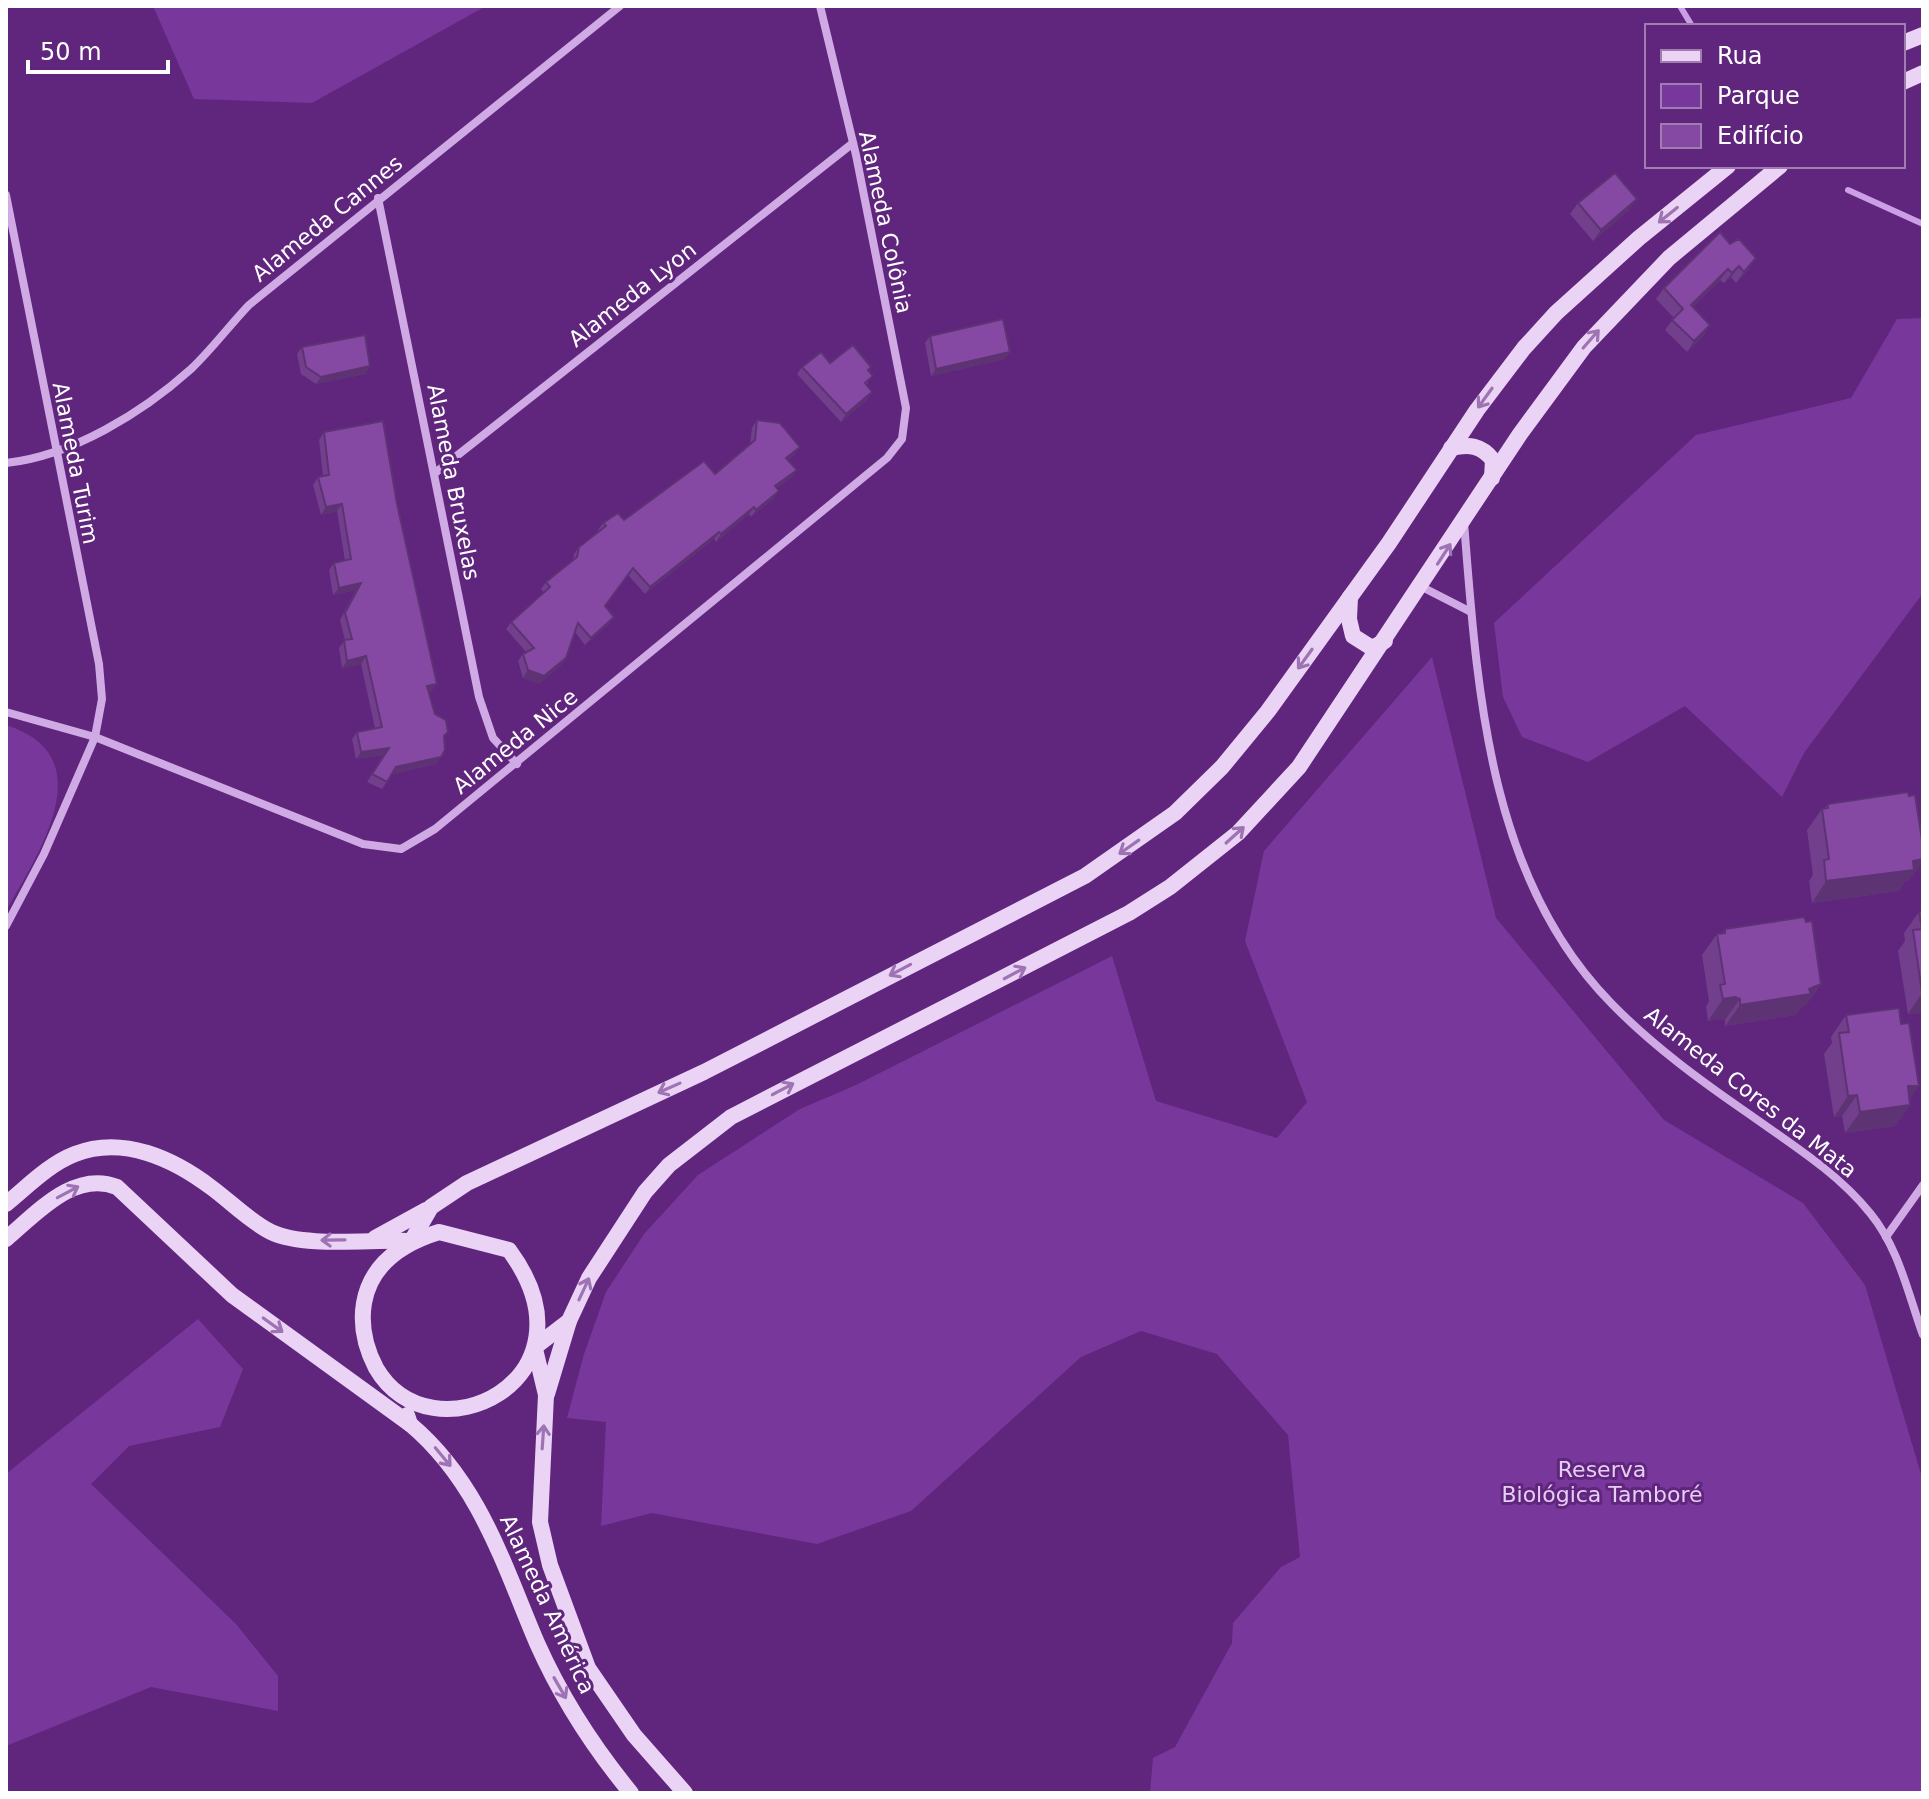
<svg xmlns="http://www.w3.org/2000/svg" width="1929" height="1799" viewBox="0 0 1929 1799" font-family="'DejaVu Sans',sans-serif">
  <rect width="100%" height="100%" fill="#60257d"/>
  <g fill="#78389b">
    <path d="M 153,6 L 486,6 L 312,103 L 194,99 Z"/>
    <path d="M 1923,318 L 1923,593 L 1804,753 L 1782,797 L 1685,706 L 1588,762 L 1522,737 L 1503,697 L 1494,623 L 1696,435 L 1851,398 L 1897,319 Z"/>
    <path d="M 1432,657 L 1496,918 L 1664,1120 L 1803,1203 L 1865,1285 L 1923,1481 L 1923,1793 L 1150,1793 L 1153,1758 L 1175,1747 L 1232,1643 L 1233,1623 L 1281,1567 L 1300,1557 L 1288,1435 L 1217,1354 L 1141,1331 L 1081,1357 L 911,1511 L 817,1544 L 652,1513 L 601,1526 L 606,1422 L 567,1418 L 584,1354 L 606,1292 L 644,1234 L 698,1175 L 800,1109 L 856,1085 L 1112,956 L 1156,1101 L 1277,1138 L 1307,1102 L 1245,941 L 1264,851 Z"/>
    <path d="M 6,725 C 104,756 39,852 6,911 Z"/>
    <path d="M 198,1319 L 243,1369 L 220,1427 L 129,1446 L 91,1484 L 236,1624 L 278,1676 L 278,1711 L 151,1687 L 6,1746 L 6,1474 Z"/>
  </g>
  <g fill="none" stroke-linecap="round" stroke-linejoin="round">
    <g stroke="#cc9ee6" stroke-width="6">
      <path d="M 1680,6 L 1692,26"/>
      <path d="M 1848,190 L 1923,224"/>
    </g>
    <g stroke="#d0aae5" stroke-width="8">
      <path d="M 6,195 L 99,664 L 102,699 L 95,737 L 44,854 L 6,926"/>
      <path d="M 378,198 L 479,697 L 493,738 L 517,764"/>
      <path d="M 6,463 C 72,456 142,413 191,369 C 212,349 229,326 249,305 L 620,6"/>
      <path d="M 435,473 L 853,143"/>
      <path d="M 1464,522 C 1477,688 1488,879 1612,1004 C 1653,1046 1701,1081 1749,1114 C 1791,1144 1837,1172 1870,1213 C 1899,1248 1908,1294 1923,1335"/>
      <path d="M 1422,587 L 1471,612"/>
      <path d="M 6,712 L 95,737 L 363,844 L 401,849 L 435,829 L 887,458 L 902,439 L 906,408 L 856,155 L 820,6"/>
      <path d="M 1886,1237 L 1923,1185"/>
    </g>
    <g stroke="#ead3f5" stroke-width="16">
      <path d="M 1903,43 L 1923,35"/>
      <path d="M 1903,82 L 1923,73"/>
      <path d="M 1451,448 C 1469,444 1481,445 1493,460 L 1492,478"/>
      <path d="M 1350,597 L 1349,619 L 1353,636 L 1372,648 L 1385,641"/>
      <path d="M 6,1204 C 28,1186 49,1164 75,1154 C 123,1135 174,1159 212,1188 C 231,1202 249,1221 271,1232 C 304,1248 372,1239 411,1241"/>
      <path d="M 439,1232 L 509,1250 C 605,1380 431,1463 376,1368 C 365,1347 360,1327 364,1303 C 371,1263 403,1243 439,1232 Z"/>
      <path d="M 375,1238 L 426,1210"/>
      <path d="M 6,1239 C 37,1213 74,1170 117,1187 L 232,1295 L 410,1424"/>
      <path d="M 412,1240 L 431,1207 L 467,1183 L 704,1072 L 1085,876 L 1175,813 L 1222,767 L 1268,711 L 1389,543 L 1477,410 L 1524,348 L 1556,313 L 1639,238 L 1728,166"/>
      <path d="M 535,1347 L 569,1321 L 589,1278 L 645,1192 L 669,1165 L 731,1117 L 1129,913 L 1170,887 L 1238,833 L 1299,767 L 1520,434 L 1584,347 L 1669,258 L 1780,166"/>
      <path d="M 535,1349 L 546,1395 L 540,1522 L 550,1565 L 588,1668 L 634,1735 L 685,1793"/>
      <path d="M 547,1394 L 569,1321"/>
      <path d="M 407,1415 L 410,1424 C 479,1482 503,1563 537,1643 C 561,1697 594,1748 631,1793"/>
    </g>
  </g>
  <g fill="#723f8d">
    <path d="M 1578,203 L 1629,210 L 1593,241 L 1570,214 Z"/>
    <path d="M 1730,244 L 1756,258 L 1749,269 L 1736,283 L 1731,277 L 1724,283 L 1720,280 L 1693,307 L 1710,325 L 1703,336 L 1687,352 L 1665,330 L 1674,318 L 1656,299 L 1664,288 Z"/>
    <path d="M 930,336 L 1005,359 L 931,376 L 925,343 Z"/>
    <path d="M 302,347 L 370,366 L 365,374 L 316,384 L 301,374 L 297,354 Z"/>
    <path d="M 830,363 L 868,370 L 868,383 L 866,385 L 872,392 L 867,400 L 841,422 L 797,374 L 802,367 Z"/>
    <path d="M 757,420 L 795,454 L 788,460 L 797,470 L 792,477 L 777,488 L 774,498 L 751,517 L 749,514 L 716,542 L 714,539 L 645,594 L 628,575 L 605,606 L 614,617 L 609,624 L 585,645 L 575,632 L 566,658 L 561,665 L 539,684 L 523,678 L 518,661 L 523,654 L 526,652 L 506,629 L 511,622 L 544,593 L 541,589 L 546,582 L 573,561 L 574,554 L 579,547 L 599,531 L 598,530 L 603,523 L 624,520 L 715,474 L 750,444 L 752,428 Z"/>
    <path d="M 324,432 L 397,504 L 432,691 L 428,692 L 444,739 L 436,764 L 392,774 L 382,789 L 367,782 L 384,755 L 356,759 L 352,739 L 357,732 L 375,728 L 361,664 L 342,668 L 339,648 L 345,640 L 340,620 L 356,590 L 333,595 L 329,570 L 334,563 L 345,561 L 337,511 L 321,515 L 313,485 L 318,477 L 323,476 L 319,440 Z"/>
    <path d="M 1828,804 L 1910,880 L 1906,881 L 1899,891 L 1812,903 L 1809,881 L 1813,875 L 1807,830 L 1822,809 L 1825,808 Z"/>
    <path d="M 1923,911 L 1923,1013 L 1908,1014 L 1898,951 L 1905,941 L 1904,933 L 1919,912 Z"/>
    <path d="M 1725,929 L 1821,984 L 1806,1005 L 1801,1008 L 1796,1015 L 1725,1026 L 1725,1020 L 1720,1019 L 1708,1021 L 1706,1007 L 1709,1001 L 1702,955 L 1717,934 L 1722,933 Z"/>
    <path d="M 1846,1015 L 1910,1099 L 1910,1105 L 1895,1126 L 1845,1133 L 1842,1116 L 1834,1117 L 1824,1054 L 1832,1043 L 1831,1037 Z"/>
  </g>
  <g fill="#5d3373">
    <path d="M 1637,199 L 1629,210 L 1593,241 L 1601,230 Z"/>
    <path d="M 1756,258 L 1749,269 L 1736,283 L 1744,272 Z"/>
    <path d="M 1739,266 L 1731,277 L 1724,283 L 1732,273 Z"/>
    <path d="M 1728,269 L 1720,280 L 1684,316 L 1691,305 Z"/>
    <path d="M 1710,325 L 1703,336 L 1687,352 L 1694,341 Z"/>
    <path d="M 1010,352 L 1005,359 L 931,376 L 936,369 Z"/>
    <path d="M 370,366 L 365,374 L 316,384 L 321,377 Z"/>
    <path d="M 872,392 L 867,400 L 841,422 L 846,414 Z"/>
    <path d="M 800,447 L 795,454 L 781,465 L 786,458 Z"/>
    <path d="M 797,470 L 792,477 L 770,493 L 775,486 Z"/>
    <path d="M 779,491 L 774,498 L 751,517 L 756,510 Z"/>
    <path d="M 342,504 L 337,511 L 321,515 L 326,507 Z"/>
    <path d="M 754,507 L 749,514 L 716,542 L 721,534 Z"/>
    <path d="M 719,532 L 714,539 L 645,594 L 650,587 Z"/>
    <path d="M 361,583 L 356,590 L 333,595 L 339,588 Z"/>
    <path d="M 614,617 L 609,624 L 585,645 L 591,638 Z"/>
    <path d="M 366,656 L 361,664 L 342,668 L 347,661 Z"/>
    <path d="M 566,658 L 561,665 L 539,684 L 523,678 L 528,670 Z"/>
    <path d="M 437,684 L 432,691 L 422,693 L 427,686 Z"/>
    <path d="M 389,748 L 384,755 L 356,759 L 361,752 Z"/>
    <path d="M 441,757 L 436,764 L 391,774 L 396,767 Z"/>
    <path d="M 1923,859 L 1923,862 L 1910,880 L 1906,881 L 1899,891 L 1812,903 L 1826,881 Z"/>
    <path d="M 1821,984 L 1806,1005 L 1801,1008 L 1796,1015 L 1725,1026 L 1740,1005 L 1809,989 Z"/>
    <path d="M 1922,993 L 1923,1013 L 1908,1014 Z"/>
    <path d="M 1735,997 L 1740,999 L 1725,1020 L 1720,1019 L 1708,1021 L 1723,999 Z"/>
    <path d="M 1908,1086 L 1919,1086 L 1905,1106 L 1910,1105 L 1895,1126 L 1845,1133 L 1860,1112 Z"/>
    <path d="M 1857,1095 L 1842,1116 L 1834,1117 L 1848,1096 Z"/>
  </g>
  <g fill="#8549a4" stroke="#5d3373" stroke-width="2">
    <path d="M 1615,173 L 1637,199 L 1601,230 L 1578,203 Z"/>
    <path d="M 1720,232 L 1730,244 L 1739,239 L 1756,258 L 1744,272 L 1739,266 L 1732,273 L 1728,269 L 1691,305 L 1710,325 L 1694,341 L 1672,320 L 1683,309 L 1664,288 Z"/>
    <path d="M 1003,319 L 1010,352 L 936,369 L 930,336 Z"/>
    <path d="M 365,335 L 370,366 L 321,377 L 306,367 L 302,347 Z"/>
    <path d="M 853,345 L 871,367 L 868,370 L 873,376 L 865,383 L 872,392 L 846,414 L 802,367 L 821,352 L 830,363 Z"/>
    <path d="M 757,420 L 780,423 L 800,447 L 786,458 L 797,470 L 775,486 L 779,491 L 756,510 L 754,507 L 721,534 L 719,532 L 650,587 L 633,568 L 605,606 L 614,617 L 591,638 L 578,623 L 566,658 L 544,676 L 528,670 L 523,654 L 534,648 L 511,622 L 550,587 L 546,582 L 577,557 L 579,547 L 606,526 L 603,523 L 618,513 L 624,520 L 704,461 L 715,474 L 755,440 Z"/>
    <path d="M 383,421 L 397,504 L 437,684 L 427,686 L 435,714 L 446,720 L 448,732 L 444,736 L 445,750 L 441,757 L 396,767 L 387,782 L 372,774 L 389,748 L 361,752 L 357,732 L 382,727 L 366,656 L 347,661 L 344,640 L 352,639 L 345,613 L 361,583 L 339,588 L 334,563 L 351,559 L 342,504 L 326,507 L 318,477 L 329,475 L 324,432 Z"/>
    <path d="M 1908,792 L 1909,796 L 1915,795 L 1923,846 L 1923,859 L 1913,861 L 1914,870 L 1826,881 L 1824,860 L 1829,859 L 1822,809 L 1828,808 L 1828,804 Z"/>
    <path d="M 1923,911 L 1923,993 L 1922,993 L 1913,930 L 1922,929 L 1919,912 Z"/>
    <path d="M 1804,917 L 1806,922 L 1812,921 L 1821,984 L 1809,989 L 1811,994 L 1740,1005 L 1740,999 L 1735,997 L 1723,999 L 1720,985 L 1725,984 L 1717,934 L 1725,933 L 1725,929 Z"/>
    <path d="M 1899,1008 L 1901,1024 L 1909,1023 L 1919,1086 L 1908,1086 L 1910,1105 L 1860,1112 L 1857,1095 L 1848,1096 L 1839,1033 L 1849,1032 L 1846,1015 Z"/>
  </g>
  <defs><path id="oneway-shaft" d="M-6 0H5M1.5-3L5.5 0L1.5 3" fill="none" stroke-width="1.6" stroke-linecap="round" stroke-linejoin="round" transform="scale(2)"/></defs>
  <g stroke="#9e73b3">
    <use href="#oneway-shaft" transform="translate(1668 215) rotate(141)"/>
    <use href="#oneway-shaft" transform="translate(1591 339) rotate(-49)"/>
    <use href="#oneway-shaft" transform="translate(1485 398) rotate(126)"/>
    <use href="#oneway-shaft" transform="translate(1444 554) rotate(-57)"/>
    <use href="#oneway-shaft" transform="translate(1305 659) rotate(126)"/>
    <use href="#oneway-shaft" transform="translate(1235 835) rotate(-42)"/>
    <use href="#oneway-shaft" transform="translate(1129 847) rotate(145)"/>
    <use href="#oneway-shaft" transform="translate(900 970) rotate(152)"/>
    <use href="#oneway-shaft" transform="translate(1015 973) rotate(-28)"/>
    <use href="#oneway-shaft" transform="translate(669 1088) rotate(156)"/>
    <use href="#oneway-shaft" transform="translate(783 1089) rotate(-28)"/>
    <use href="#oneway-shaft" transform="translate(68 1192) rotate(-28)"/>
    <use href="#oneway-shaft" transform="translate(333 1240) rotate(179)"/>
    <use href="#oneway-shaft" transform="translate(584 1289) rotate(-65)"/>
    <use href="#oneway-shaft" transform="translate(273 1325) rotate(36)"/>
    <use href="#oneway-shaft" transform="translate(543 1437) rotate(-86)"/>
    <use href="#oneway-shaft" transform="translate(443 1457) rotate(50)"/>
    <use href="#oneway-shaft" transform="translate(560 1688) rotate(60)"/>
  </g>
  <g text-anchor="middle" stroke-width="6" stroke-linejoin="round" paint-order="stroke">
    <g font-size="22" fill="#fff" stroke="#60257d">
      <text transform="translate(327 218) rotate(-39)" y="8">Alameda Cannes</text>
      <text transform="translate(886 222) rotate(78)" y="8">Alameda Colônia</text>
      <text transform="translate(632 294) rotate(-38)" y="8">Alameda Lyon</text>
      <text transform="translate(76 463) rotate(79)" y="8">Alameda Turim</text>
      <text transform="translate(454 482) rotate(79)" y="8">Alameda Bruxelas</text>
      <text transform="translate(515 741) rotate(-39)" y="8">Alameda Nice</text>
      <text transform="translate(1751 1092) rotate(38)" y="8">Alameda Cores da Mata</text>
      <text transform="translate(548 1604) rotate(65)" y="8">Alameda América</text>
    </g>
    <g font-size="22" fill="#e6cdf4" stroke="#60257d">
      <text x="1602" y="1477">Reserva<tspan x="1602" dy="25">Biológica Tamboré</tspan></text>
    </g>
  </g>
  <rect width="1929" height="1799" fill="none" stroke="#ffffff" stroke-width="16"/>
  <rect x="1645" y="24" width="260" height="144" fill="#60257d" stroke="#a07cb1" stroke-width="2"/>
  <rect x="1661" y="50" width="40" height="12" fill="#ead3f5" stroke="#a07cb1" stroke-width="2"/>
  <text x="1717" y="64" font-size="24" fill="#ffffff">Rua</text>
  <rect x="1661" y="84" width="40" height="24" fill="#78389b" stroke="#a07cb1" stroke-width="2"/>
  <text x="1717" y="104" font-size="24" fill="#ffffff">Parque</text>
  <rect x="1661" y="124" width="40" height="24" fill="#8549a4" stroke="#a07cb1" stroke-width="2"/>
  <text x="1717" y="144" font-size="24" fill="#ffffff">Edifício</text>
  <path d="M28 60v12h140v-12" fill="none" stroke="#ffffff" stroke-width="4"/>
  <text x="40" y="60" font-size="24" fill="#ffffff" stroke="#60257d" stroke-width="6" paint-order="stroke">50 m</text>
</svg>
